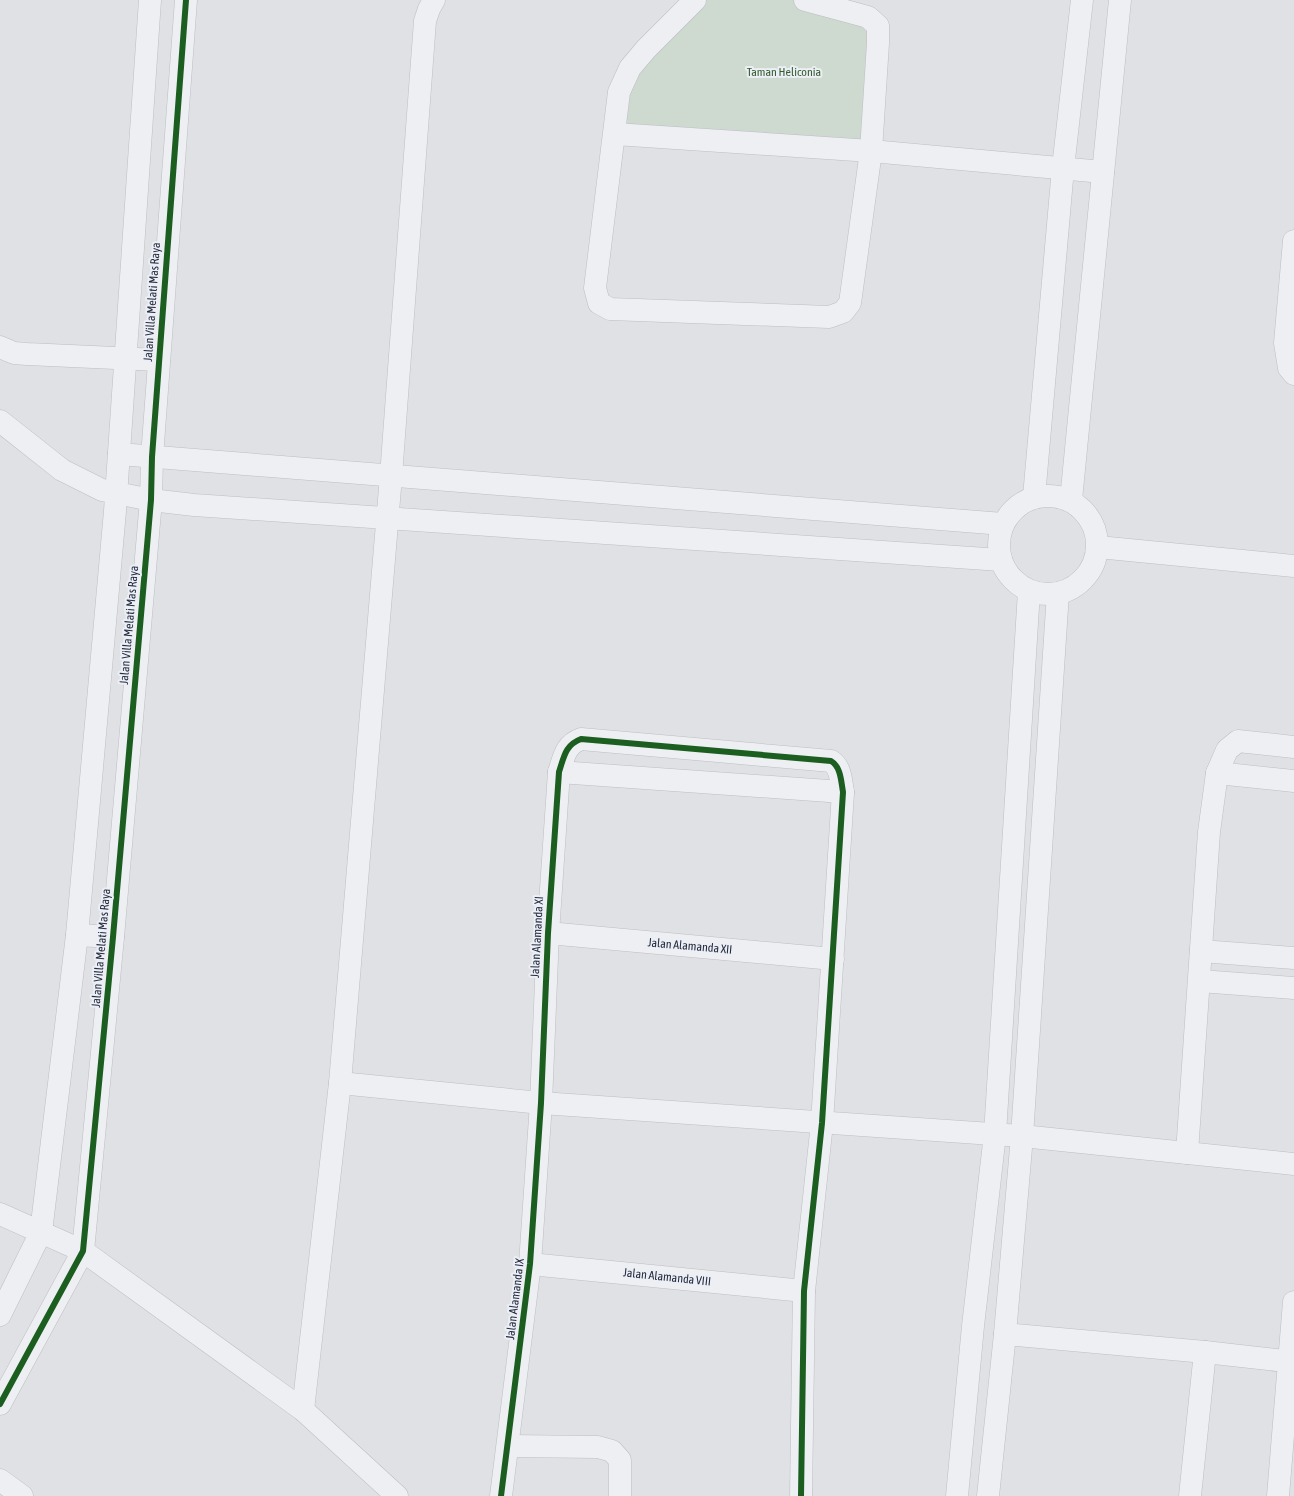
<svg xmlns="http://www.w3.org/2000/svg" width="1294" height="1496" viewBox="0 0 1294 1496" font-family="'Asap Condensed',sans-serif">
  <rect width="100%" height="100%" fill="#dfe1e5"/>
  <path fill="#ced9cf" d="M 697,0 L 796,0 L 878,26 L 871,151 L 615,134 L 619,92 Z"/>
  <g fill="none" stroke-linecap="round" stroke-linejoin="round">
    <defs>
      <g id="minor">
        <path d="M 695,0 L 646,49 L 630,68 L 619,92 L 595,288 L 599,303 L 610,309 L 829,317 L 843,312 L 850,303 L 871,151 L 878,43 L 878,26 L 868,17 L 805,0"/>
        <path d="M 615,134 L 871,151 L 1103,172"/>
        <path d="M 1294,241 L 1285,343 L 1289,368 L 1294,374"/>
        <path d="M 0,347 L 14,353 L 27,354 L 159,360"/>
        <path d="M 0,421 L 62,470 L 102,490 L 151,500 L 194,505 L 1001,560"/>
        <path d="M 119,454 L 1003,524"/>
        <circle cx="1048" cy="545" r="49"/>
        <path d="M 1034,497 L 1063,168 L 1082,0"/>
        <path d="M 1071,500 L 1120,0"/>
        <path d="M 1098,547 L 1294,566"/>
        <path d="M 559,772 L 843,792"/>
        <path d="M 1217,773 L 1294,781"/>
        <path d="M 548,933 L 833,959"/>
        <path d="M 77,935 L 113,937"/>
        <path d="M 1201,951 L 1294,958"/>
        <path d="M 1200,981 L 1294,988"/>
        <path d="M 340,1083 L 541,1103 L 1022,1136 L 1294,1164"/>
        <path d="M 1187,1153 L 1209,832 L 1217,773 L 1227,750 L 1238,741 L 1294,747"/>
        <path d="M 0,1214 L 83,1251 L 303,1410 L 397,1496"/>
        <path d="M 530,1264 L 804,1291"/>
        <path d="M 0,1315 L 41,1232 L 77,935 L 115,511 L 150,0"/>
        <path d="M 1005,1334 L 1205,1352 L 1294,1362"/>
        <path d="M 0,1404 L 83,1251 L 113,937 L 151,500 L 152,457 L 186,0"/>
        <path d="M 303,1410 L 340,1083 L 391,476 L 425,21 L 429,9 L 434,0"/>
        <path d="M 508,1446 L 598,1447 L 612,1451 L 620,1460 L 620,1496"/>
        <path d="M 0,1480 L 22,1496"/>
        <path d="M 501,1496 L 530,1264 L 541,1103 L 548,933 L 559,772 C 564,757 565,745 581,739 L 831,761 C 841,767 841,781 843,792 L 822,1123 L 804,1291 L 801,1496"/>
        <path d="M 957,1496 L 973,1326 L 995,1134 L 1029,591"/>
        <path d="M 988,1496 L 1005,1334 L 1022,1136 L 1058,593"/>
        <path d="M 1190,1496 L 1205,1352"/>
        <path d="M 1278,1496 L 1294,1302"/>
      </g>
    </defs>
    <use href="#minor" stroke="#bcbec3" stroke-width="23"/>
    <use href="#minor" stroke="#eeeff2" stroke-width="22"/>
    <defs>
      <g id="cycleway">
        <path d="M 0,1404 L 83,1251 L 113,937 L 151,500 L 152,457 L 186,0"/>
        <path d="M 501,1496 L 530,1264 L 541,1103 L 548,933 L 559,772 C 564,757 565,745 581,739 L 831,761 C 841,767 841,781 843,792 L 822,1123 L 804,1291 L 801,1496"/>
      </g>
    </defs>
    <use href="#cycleway" stroke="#eceff5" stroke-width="8"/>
    <use href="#cycleway" stroke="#1b5e20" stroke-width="6"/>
  </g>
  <g text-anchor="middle" stroke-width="4" stroke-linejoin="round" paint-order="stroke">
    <g font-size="12" fill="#355c31" stroke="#eceff5">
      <text x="784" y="76">Taman Heliconia</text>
    </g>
    <g font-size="12" fill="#252c3f" stroke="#eceff5">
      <text transform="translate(152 302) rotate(-86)" y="4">Jalan Villa Melati Mas Raya</text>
      <text transform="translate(129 625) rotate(-85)" y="4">Jalan Villa Melati Mas Raya</text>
      <text transform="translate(537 937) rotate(-87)" y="4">Jalan Alamanda XI</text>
      <text transform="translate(690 946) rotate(5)" y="4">Jalan Alamanda XII</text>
      <text transform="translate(101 948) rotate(-85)" y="4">Jalan Villa Melati Mas Raya</text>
      <text transform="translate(667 1277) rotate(6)" y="4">Jalan Alamanda VIII</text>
      <text transform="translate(515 1299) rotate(-83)" y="4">Jalan Alamanda IX</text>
    </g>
  </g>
</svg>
